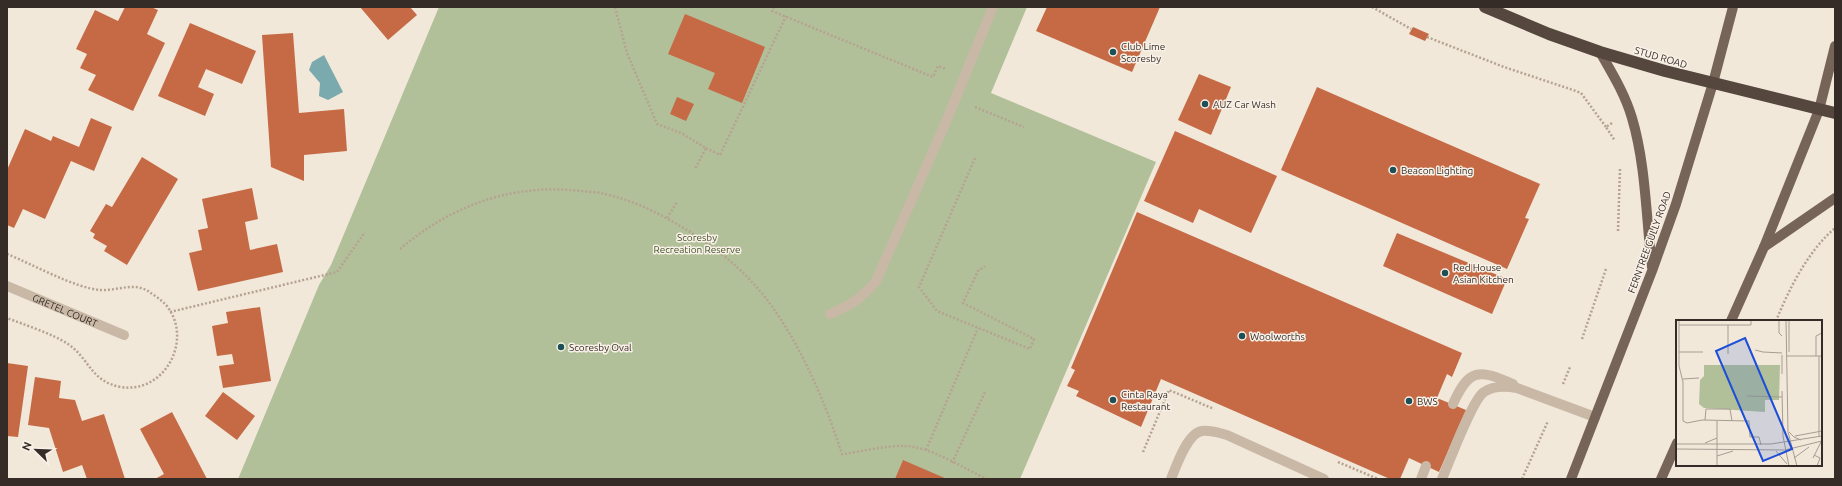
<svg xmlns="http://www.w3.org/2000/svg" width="1842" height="486" viewBox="0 0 1842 486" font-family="Ubuntu,sans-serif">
  <rect width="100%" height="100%" fill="#f1e8da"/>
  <path fill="#b2c09a" d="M 439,7 L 1027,7 L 991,93 L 1156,162 L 1020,479 L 238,479 L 319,285 L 331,265 Z"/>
  <path fill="#7aa9ae" d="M 324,55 L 343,92 L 328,100 L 319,96 L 320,83 L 309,70 L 312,62 Z"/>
  <g fill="#c56a45">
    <path d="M 125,7 L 151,7 L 158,10 L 147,34 L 165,43 L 133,111 L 88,90 L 96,75 L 80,68 L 87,54 L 76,49 L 95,10 L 118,21 Z"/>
    <path d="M 360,7 L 410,7 L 417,15 L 388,40 Z"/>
    <path d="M 1047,7 L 1160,7 L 1132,72 L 1036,31 Z"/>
    <path d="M 685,14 L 765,47 L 742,103 L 708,89 L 715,73 L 668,54 Z"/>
    <path d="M 190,23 L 256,51 L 242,84 L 206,69 L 198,87 L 214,94 L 205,116 L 158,96 Z"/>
    <path d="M 1413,27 L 1429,34 L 1425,41 L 1409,34 Z"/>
    <path d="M 293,33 L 299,113 L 344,109 L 347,151 L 304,155 L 304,181 L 271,167 L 262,35 Z"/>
    <path d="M 1199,74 L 1231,87 L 1211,135 L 1178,120 Z"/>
    <path d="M 1317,87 L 1540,184 L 1525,218 L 1529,219 L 1507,269 L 1281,170 Z"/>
    <path d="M 677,97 L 694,104 L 686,121 L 670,114 Z"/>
    <path d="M 91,118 L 112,127 L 94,171 L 71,161 L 45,219 L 23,209 L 14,228 L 7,225 L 7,170 L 25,129 L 51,141 L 53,136 L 79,147 Z"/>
    <path d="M 1175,131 L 1277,176 L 1251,233 L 1199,209 L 1193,223 L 1144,201 Z"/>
    <path d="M 142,157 L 178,179 L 127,265 L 104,251 L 107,246 L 93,238 L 95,234 L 90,231 L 106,204 L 112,207 Z"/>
    <path d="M 252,188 L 258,219 L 245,222 L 250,250 L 277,244 L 283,272 L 198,291 L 189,253 L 202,250 L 198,230 L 208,228 L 202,199 Z"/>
    <path d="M 1137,212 L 1462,353 L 1452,377 L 1447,374 L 1437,398 L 1466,410 L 1439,472 L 1409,458 L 1400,479 L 1390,479 L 1161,379 L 1141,427 L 1076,396 L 1079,391 L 1067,386 L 1075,370 L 1071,368 Z"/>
    <path d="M 1397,233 L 1507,279 L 1492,314 L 1383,266 Z"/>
    <path d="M 260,307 L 271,381 L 223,388 L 219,366 L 234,364 L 232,354 L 217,356 L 212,326 L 228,323 L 226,312 Z"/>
    <path d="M 7,363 L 28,366 L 18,437 L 7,436 Z"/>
    <path d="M 35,377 L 61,381 L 59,398 L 75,400 L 82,421 L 104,414 L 125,479 L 87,479 L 82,465 L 63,472 L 49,428 L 28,425 Z"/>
    <path d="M 223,392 L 255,416 L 237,440 L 205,416 Z"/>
    <path d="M 172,412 L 207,479 L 155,479 L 164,474 L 140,429 Z"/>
    <path d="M 903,460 L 947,479 L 895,479 Z"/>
  </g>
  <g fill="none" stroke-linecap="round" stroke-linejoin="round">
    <g stroke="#b5a291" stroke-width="2.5" stroke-dasharray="2 2" stroke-linecap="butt">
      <path d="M 615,7 L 627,53 L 657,124 L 681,133 L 706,148 L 695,169"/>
      <path d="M 774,7 L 772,11 L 933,77 L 938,66 L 946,69"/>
      <path d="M 1372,7 L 1411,29"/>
      <path d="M 1427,37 L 1504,67 L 1576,91 L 1581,93 L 1606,127"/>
      <path d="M 975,107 L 1024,127"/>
      <path d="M 1612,123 L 1606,127 L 1615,141"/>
      <path d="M 706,148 L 720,155 L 786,16"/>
      <path d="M 975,158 L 919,287 L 937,311 L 1030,349 L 1034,339 L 963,303 L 978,271 L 985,266"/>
      <path d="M 667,218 L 677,202"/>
      <path d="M 1618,231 L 1620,169"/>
      <path d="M 400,249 C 452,205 513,183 581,191 C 589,192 598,192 605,194 C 632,200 657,212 680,226 C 715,246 747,272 771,305 C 803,350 825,402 842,454 C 860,452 887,445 905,446 C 929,446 965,469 987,479"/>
      <path d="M 7,254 C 32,264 75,288 100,290 C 117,291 133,282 148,291 C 155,296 164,301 169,309 C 192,343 163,394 121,387 C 91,382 89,358 68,344 C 53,334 25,325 7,318"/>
      <path d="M 170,312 L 337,272 L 365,232"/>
      <path d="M 1776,321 C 1789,289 1808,251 1835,228"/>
      <path d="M 1582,339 L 1606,269"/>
      <path d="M 1563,384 L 1570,367"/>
      <path d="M 926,450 L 978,328"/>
      <path d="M 1143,452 L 1169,390 L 1214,409"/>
      <path d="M 1338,462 L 1378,479"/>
      <path d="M 952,463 L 985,392"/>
      <path d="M 1522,479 L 1548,421"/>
    </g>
    <g stroke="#c9b8a6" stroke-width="10">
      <path d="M 830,314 C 851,305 861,299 876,281 L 945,124 L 993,7"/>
      <path d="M 1453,404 C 1469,368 1479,369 1513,384"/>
      <path d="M 1171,479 C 1176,467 1187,433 1202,431 C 1211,430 1219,433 1227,435 L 1324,479"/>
      <path d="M 1421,479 L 1426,466"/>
      <path d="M 1442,479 C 1449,463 1472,400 1484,392 C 1494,385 1506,386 1517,388 L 1595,417"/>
    </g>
    <path stroke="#c9b8a6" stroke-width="10" id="s1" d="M 7,286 L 124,335"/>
    <g stroke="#776458" stroke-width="10">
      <path d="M 1600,52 C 1612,73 1625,94 1632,118 C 1646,165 1646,218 1652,267"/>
      <path d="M 1764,247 L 1835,198"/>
      <path d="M 1731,321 L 1764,247 L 1819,110 L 1835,46"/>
      <path d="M 1571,479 L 1652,271 L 1676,204 L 1713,83 L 1733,7"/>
      <path d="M 1661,479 L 1677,443"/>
    </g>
    <path stroke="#56473e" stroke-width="12" d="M 1485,7 L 1549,34 L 1600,52 L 1665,71 L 1835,113"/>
  </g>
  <g fill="#1d5056" stroke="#f9f1e7" stroke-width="1.5">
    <circle cx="1113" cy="52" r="4"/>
    <circle cx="1205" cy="104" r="4"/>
    <circle cx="1393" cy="170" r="4"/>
    <circle cx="1445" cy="273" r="4"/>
    <circle cx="1242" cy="336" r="4"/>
    <circle cx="561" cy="347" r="4"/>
    <circle cx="1113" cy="400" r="4"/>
    <circle cx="1409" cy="401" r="4"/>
  </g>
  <g text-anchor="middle" stroke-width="3" stroke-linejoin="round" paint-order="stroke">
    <g font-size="10" fill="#352c27" stroke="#f9f1e7" text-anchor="start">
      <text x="1121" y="50">Club Lime<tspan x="1121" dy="12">Scoresby</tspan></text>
      <text x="1213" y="108">AUZ Car Wash</text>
      <text x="1401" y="174">Beacon Lighting</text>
      <text x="1453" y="271">Red House<tspan x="1453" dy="12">Asian Kitchen</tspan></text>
      <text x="1250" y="340">Woolworths</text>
      <text x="569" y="351">Scoresby Oval</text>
      <text x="1121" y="398">Cinta Raya<tspan x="1121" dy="12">Restaurant</tspan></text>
      <text x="1417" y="405">BWS</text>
    </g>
    <g font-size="10" fill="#352c27" stroke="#f9f1e7">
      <text transform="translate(1661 57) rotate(16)" y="4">STUD ROAD</text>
      <text transform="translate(1649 242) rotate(-70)" y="4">FERNTREE GULLY ROAD</text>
      <text dy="4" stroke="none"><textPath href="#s1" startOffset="63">GRETEL COURT</textPath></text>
    </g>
    <g font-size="10" fill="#43532b" stroke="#f9f1e7">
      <text x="697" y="241">Scoresby<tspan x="697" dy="12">Recreation Reserve</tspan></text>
    </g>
  </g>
  <g transform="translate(1676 320)">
    <rect width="146" height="146" fill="#f1e8da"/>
    <path d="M 28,45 L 104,45 L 103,80 L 89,80 L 89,92 L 28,88 L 23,84 L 24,60 L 28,56 Z" fill="#b2c09a"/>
    <path fill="none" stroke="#a69d92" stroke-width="1" d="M 3,0 L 3,46 L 7,62 L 7,101 L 11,103 L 26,100 L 73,101 L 74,117 L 83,117 L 85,125M 103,0 L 103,13 L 106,16M 110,0 L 112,112 L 121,146M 113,0 L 113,32M 3,5 L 75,5 L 75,0M 79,30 L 87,32 L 106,33M 3,32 L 27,32M 52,34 L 52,5M 106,35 L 106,54M 110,36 L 146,36M 140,36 L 140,16 L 146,13M 143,36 L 143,117M 7,59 L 23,58M 106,71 L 107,116 L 113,146M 71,76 L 106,77M 29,100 L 30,89 L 54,89 L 56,101M 113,112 L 118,117 L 125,120M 119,116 L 146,111M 29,123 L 41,118M 0,124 L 95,124 L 146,116M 0,129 L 109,130 L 146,121M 100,131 L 111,144M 138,135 L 144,138 L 141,146M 41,136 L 57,131M 118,138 L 133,127M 137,138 L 145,122M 41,146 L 41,101"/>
    <path fill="#1d4ed8" fill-opacity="0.15" stroke="#1d4ed8" stroke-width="2" d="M 69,18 L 116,129 L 87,141 L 40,31 Z"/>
    <rect width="146" height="146" fill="none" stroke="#352c27" stroke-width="2"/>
  </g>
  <rect width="1842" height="486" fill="none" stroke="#352c27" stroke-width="16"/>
  <g transform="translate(36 450) rotate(293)" stroke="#f9f1e7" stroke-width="3" paint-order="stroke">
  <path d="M0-3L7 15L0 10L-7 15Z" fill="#352c27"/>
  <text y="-6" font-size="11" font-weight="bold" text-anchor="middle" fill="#352c27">N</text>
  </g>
</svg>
